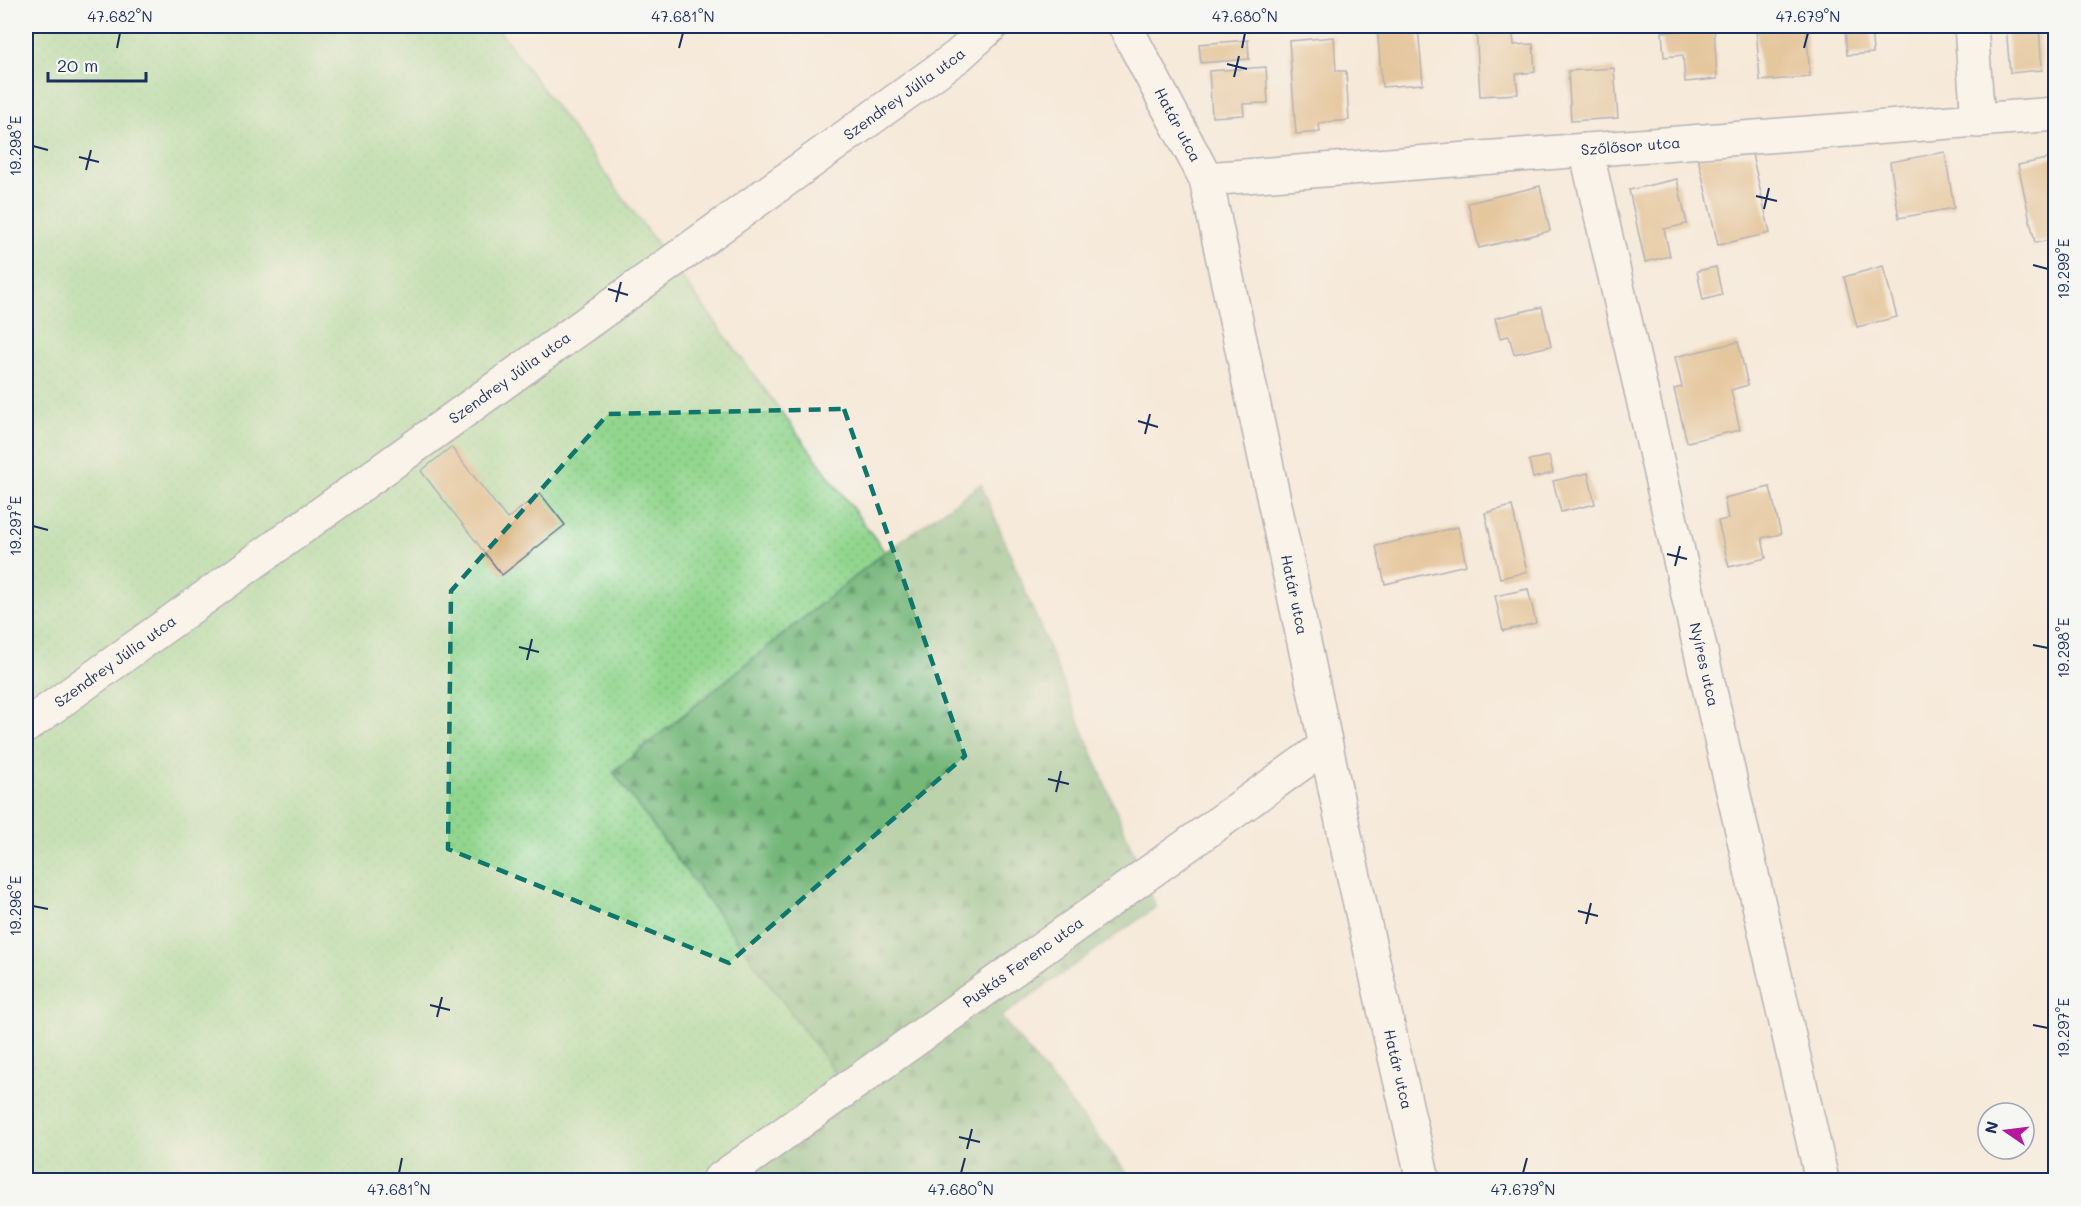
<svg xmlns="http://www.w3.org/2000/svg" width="2081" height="1206" viewBox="0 0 2081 1206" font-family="Mali,sans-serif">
  <defs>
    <pattern id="grass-dots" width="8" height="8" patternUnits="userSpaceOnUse" patternTransform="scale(1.5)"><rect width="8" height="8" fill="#92d68e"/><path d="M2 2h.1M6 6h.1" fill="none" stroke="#7db87d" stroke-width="1.8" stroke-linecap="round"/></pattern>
    <pattern id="forest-firs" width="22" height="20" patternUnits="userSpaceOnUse" patternTransform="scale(1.5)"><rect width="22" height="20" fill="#75b779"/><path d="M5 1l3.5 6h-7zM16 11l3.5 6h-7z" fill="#5f9566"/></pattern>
  </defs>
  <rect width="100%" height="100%" fill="#f6f6f2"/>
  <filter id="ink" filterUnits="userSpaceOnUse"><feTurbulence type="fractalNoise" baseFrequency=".0167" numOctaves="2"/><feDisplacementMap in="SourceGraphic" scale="12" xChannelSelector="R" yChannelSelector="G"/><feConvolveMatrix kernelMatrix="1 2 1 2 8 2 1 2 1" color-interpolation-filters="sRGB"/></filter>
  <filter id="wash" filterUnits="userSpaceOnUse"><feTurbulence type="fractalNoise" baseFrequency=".008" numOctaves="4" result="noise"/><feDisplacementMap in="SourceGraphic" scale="24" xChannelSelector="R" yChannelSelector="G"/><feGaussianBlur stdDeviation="1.35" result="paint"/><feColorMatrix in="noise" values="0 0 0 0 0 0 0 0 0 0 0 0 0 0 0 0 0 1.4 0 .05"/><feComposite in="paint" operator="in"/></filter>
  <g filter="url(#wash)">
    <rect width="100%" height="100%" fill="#f5e9d9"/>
    <path fill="url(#grass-dots)" stroke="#568276" stroke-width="1.5" d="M 26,26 L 496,26 L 885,552 L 613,772 L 851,1094 L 731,1180 L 26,1180 Z"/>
    <path fill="url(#forest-firs)" stroke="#48736c" stroke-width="1.5" d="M 981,484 L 1156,907 L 1001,1017 L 1133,1180 L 731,1180 L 851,1094 L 613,772 L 885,552 Z"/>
    <g id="blocks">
      <g fill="#d19e59">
        <path d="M 1377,26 L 1418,26 L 1423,84 L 1382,87 Z"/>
        <path d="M 1476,26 L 1512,26 L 1514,45 L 1533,44 L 1535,72 L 1516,74 L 1518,94 L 1480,96 Z"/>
        <path d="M 1681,26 L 1714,26 L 1717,79 L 1685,82 L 1683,55 L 1664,57 L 1662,32 L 1681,31 Z"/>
        <path d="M 1756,26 L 1806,26 L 1810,77 L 1760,81 Z"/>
        <path d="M 1845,26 L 1871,26 L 1873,53 L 1847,55 Z"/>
        <path d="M 2006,26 L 2039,26 L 2042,70 L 2010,73 Z"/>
        <path d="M 1334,37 L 1336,71 L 1346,71 L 1349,120 L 1319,123 L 1320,132 L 1296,134 L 1289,41 Z"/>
        <path d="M 1248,40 L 1249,59 L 1201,63 L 1199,44 Z"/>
        <path d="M 1266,67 L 1268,103 L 1243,104 L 1244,115 L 1212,117 L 1209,71 Z"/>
        <path d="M 1614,68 L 1618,118 L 1571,121 L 1568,71 Z"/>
        <path d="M 1945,152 L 1954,208 L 1899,218 L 1890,162 Z"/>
        <path d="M 1752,154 L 1770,233 L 1718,245 L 1698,158 Z"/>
        <path d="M 2056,157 L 2056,239 L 2035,243 L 2018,165 Z"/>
        <path d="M 1677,179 L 1687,224 L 1664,229 L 1670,256 L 1645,262 L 1629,190 Z"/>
        <path d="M 1540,186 L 1550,231 L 1479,248 L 1468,203 Z"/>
        <path d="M 1883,266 L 1897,317 L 1857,327 L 1844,277 Z"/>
        <path d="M 1716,267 L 1722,295 L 1703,300 L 1697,271 Z"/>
        <path d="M 1542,307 L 1551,346 L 1514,354 L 1509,336 L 1500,338 L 1495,318 Z"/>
        <path d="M 1738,342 L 1748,385 L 1731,390 L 1740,430 L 1687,442 L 1674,389 L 1682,387 L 1675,357 Z"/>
        <path d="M 451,447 L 507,519 L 540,493 L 565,525 L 502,575 L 421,471 Z"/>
        <path d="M 1549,456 L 1553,473 L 1533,478 L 1529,460 Z"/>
        <path d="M 1588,473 L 1595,504 L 1561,512 L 1553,481 Z"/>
        <path d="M 1770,487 L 1781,534 L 1762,538 L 1766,558 L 1729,567 L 1718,521 L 1728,519 L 1724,498 Z"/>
        <path d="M 1512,506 L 1527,572 L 1500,578 L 1485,513 Z"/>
        <path d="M 1458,527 L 1466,565 L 1385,584 L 1376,546 Z"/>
        <path d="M 1528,589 L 1536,623 L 1503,631 L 1495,596 Z"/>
      </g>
    </g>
  </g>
  <g filter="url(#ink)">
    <use href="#blocks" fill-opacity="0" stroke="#677089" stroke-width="1.5"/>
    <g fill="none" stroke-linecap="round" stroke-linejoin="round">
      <defs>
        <g id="minor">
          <path id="s1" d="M 1125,26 L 1206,179 L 1351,864 L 1423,1180"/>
          <path d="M 1971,26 L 1978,121"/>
          <path id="s2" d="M 1586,150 L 1822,1180"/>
          <path id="s3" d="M 1206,179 L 2056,114"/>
          <path id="s4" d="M 26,726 L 958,56 L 991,26"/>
          <path id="s5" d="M 719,1180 L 1326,746"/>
        </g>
      </defs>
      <use href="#minor" stroke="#677089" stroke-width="36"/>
      <use href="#minor" stroke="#fff" stroke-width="33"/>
    </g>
  </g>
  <path d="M0 0H2081V1206H0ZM 844,409 L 965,756 L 729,963 L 448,849 L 451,591 L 608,414 Z" fill="#f5e9d9" fill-opacity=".55" fill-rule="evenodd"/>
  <path fill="none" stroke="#0f766e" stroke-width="4.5" stroke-dasharray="12 8" stroke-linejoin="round" d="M 844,409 L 965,756 L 729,963 L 448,849 L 451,591 L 608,414 Z"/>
  <path fill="none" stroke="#1b2f5e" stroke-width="2" d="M 117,48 L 120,33M 679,48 L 683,33M 1242,48 L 1245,33M 1804,48 L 1808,33M 1227,64 L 1247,69M 1234,77 L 1239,56M 33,146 L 48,150M 79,157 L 99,162M 86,170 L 91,150M 1756,196 L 1777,201M 1764,209 L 1769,188M 2033,265 L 2048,269M 608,289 L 628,295M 616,302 L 621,282M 1138,421 L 1158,427M 1145,434 L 1150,414M 33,526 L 48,530M 1667,554 L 1687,559M 1675,566 L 1680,546M 2033,645 L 2048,648M 519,647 L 539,652M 527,660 L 532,639M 1048,779 L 1069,784M 1056,792 L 1061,771M 33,906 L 48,909M 1578,911 L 1598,916M 1586,924 L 1591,903M 430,1005 L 450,1010M 437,1017 L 442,997M 2033,1025 L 2048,1028M 959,1137 L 980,1142M 967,1149 L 972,1129M 399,1173 L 402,1158M 961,1173 L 965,1158M 1523,1173 L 1527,1158"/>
  <g text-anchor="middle" stroke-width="5" stroke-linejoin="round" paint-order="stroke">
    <g font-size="15" fill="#1b2f5e" stroke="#f6f6f2">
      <text dy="5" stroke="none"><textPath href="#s4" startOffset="1082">Szendrey Júlia utca</textPath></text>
      <text dy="5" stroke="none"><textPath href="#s1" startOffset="112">Határ utca</textPath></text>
      <text dy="5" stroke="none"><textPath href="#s3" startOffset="426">Szőlősor utca</textPath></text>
      <text dy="5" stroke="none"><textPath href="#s4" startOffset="596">Szendrey Júlia utca</textPath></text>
      <text dy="5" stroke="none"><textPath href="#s1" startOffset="598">Határ utca</textPath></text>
      <text dy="5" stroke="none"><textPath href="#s4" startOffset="110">Szendrey Júlia utca</textPath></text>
      <text dy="5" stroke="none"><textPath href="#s2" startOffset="528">Nyíres utca</textPath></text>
      <text dy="5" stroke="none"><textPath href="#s5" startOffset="374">Puskás Ferenc utca</textPath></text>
      <text dy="5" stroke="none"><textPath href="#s1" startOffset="1084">Határ utca</textPath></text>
    </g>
  </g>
  <rect width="2081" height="1206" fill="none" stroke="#f6f6f2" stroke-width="66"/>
  <g transform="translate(2006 1131) rotate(284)"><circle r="28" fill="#f6f6f2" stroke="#9ea6b7" stroke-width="1.5"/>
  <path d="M0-4.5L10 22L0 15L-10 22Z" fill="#b5179e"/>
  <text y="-9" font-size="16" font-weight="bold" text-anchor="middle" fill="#1b2f5e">N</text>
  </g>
  <path d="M48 72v9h98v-9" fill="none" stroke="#1b2f5e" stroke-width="3"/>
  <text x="57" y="72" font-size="18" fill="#1b2f5e" stroke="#f6f6f2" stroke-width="4.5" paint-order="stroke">20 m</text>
  <rect x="33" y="33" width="2015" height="1140" fill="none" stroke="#1b2f5e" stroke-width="2"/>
  <g font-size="15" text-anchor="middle" fill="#1b2f5e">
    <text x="120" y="22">47.682°N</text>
    <text x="683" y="22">47.681°N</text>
    <text x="1245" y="22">47.680°N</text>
    <text x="1808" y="22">47.679°N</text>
    <text transform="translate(16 146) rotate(-90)" y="5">19.298°E</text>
    <text transform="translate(2064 269) rotate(-90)" y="5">19.299°E</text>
    <text transform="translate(16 526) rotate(-90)" y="5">19.297°E</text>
    <text transform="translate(2064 648) rotate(-90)" y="5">19.298°E</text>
    <text transform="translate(16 906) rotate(-90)" y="5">19.296°E</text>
    <text transform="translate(2064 1028) rotate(-90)" y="5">19.297°E</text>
    <text x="399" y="1195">47.681°N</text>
    <text x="961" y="1195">47.680°N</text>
    <text x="1523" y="1195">47.679°N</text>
  </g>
</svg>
